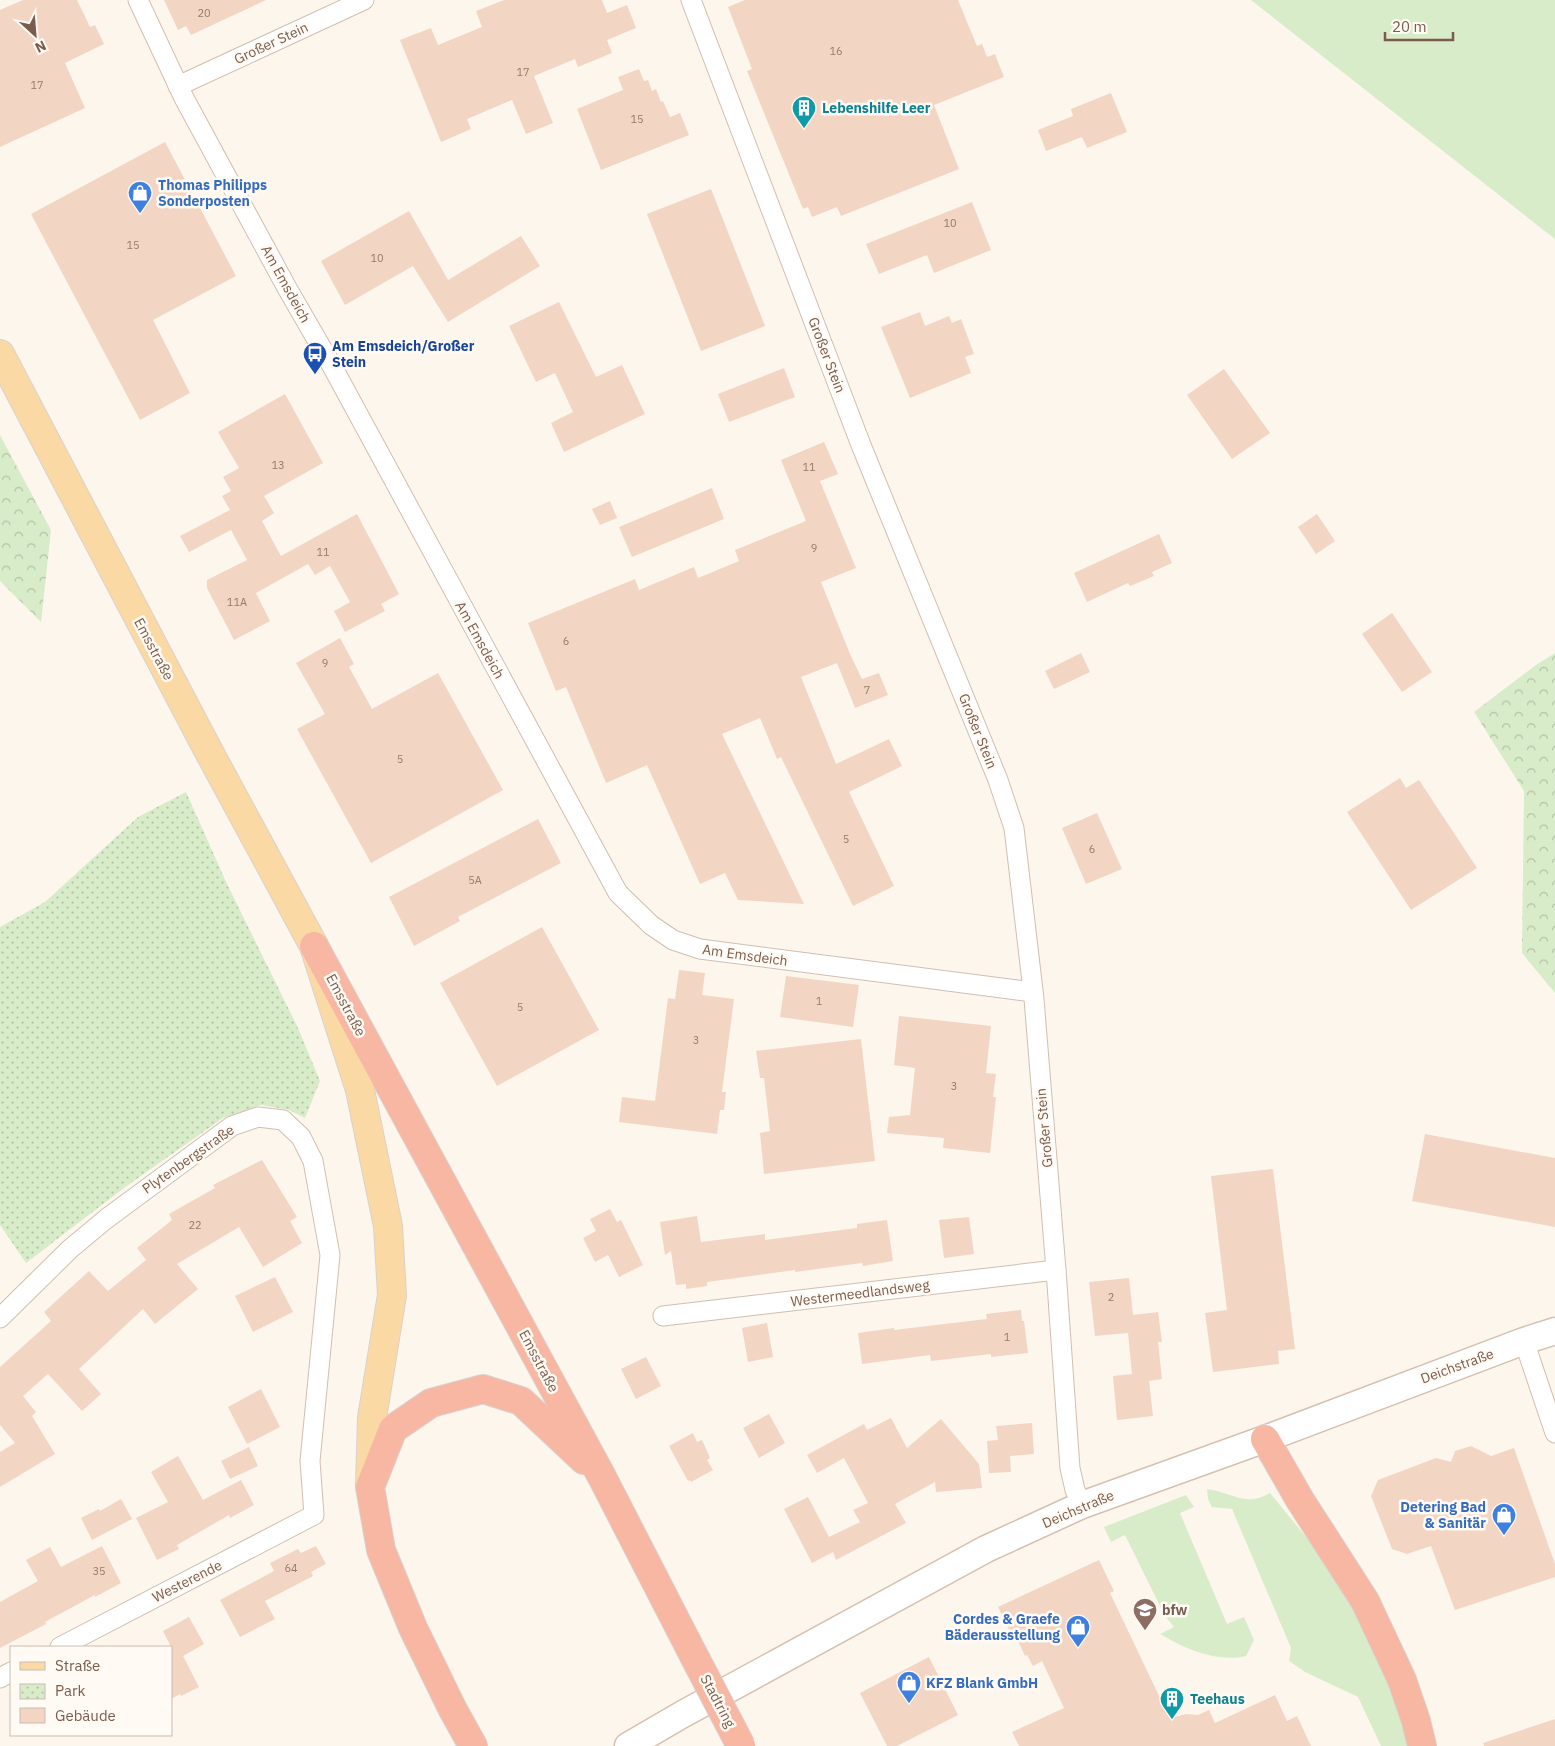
<svg xmlns="http://www.w3.org/2000/svg" width="1555" height="1746" viewBox="0 0 1555 1746" font-family="'IBM Plex Sans',sans-serif">
  <defs>
    <pattern id="forest-crowns" width="20" height="18" patternUnits="userSpaceOnUse" patternTransform="scale(1.25)"><rect width="20" height="18" fill="#d8ecc9"/><path d="M2 6a3 3 0 1 1 6 0M12 15a3 3 0 1 1 6 0" fill="none" stroke="#b4c2a5"/></pattern>
    <pattern id="park-dots" width="8" height="8" patternUnits="userSpaceOnUse" patternTransform="scale(1.25)"><rect width="8" height="8" fill="#d8ecc9"/><path d="M2 2h.1M6 6h.1" fill="none" stroke="#b4c2a5" stroke-width="1.8" stroke-linecap="round"/></pattern>
  </defs>
  <rect width="100%" height="100%" fill="#fdf6ec"/>
  <g fill="#d8ecc9">
    <path d="M 1251,0 L 1555,0 L 1555,239 Z"/>
    <path d="M 1207,1489 C 1232,1492 1245,1508 1270,1493 L 1311,1543 L 1364,1626 L 1396,1688 L 1409,1746 L 1381,1746 L 1358,1697 L 1305,1672 L 1289,1661 L 1291,1648 L 1232,1509 L 1212,1507 L 1208,1499 Z"/>
    <path d="M 1186,1495 L 1194,1507 L 1180,1513 L 1227,1624 L 1244,1617 L 1254,1640 L 1246,1656 C 1216,1663 1186,1649 1160,1634 L 1174,1627 L 1165,1616 L 1125,1535 L 1111,1542 L 1104,1527 Z"/>
  </g>
  <g fill="url(#forest-crowns)">
    <path d="M 0,435 L 51,530 L 41,622 L 0,581 Z"/>
    <path d="M 1555,653 L 1555,993 L 1522,953 L 1524,791 L 1474,712 L 1536,665 Z"/>
  </g>
  <path fill="url(#park-dots)" d="M 186,792 L 227,884 L 298,1028 L 320,1081 L 305,1118 L 289,1110 L 261,1105 L 223,1118 L 124,1188 L 26,1263 L 0,1225 L 0,927 L 45,902 L 138,817 Z"/>
  <g fill="#f3d5c3">
    <path d="M 23,0 L 77,0 L 90,27 L 95,25 L 104,44 L 65,63 L 85,108 L 0,147 L 0,10 Z"/>
    <path d="M 164,0 L 266,0 L 191,35 L 186,26 L 178,30 Z"/>
    <path d="M 504,0 L 602,0 L 607,13 L 627,5 L 636,28 L 607,40 L 612,53 L 578,67 L 575,59 L 534,76 L 553,123 L 526,134 L 512,100 L 467,119 L 471,129 L 441,142 L 400,40 L 431,28 L 438,45 L 482,27 L 476,11 Z"/>
    <path d="M 745,0 L 958,0 L 977,46 L 982,44 L 987,57 L 995,54 L 1004,77 L 934,105 L 959,169 L 841,216 L 837,207 L 812,217 L 808,207 L 803,209 L 747,71 L 752,69 L 728,7 Z"/>
    <path d="M 639,69 L 644,81 L 648,80 L 652,91 L 656,89 L 661,102 L 663,101 L 670,117 L 680,113 L 689,135 L 601,170 L 577,109 L 623,90 L 618,77 Z"/>
    <path d="M 1111,93 L 1127,132 L 1087,148 L 1082,137 L 1046,151 L 1038,130 L 1073,116 L 1071,109 Z"/>
    <path d="M 165,142 L 236,276 L 153,320 L 190,393 L 140,420 L 31,214 Z"/>
    <path d="M 711,189 L 765,326 L 701,351 L 647,214 Z"/>
    <path d="M 972,202 L 991,250 L 934,273 L 927,255 L 879,274 L 866,244 Z"/>
    <path d="M 409,211 L 448,280 L 521,236 L 540,266 L 448,322 L 413,266 L 345,305 L 321,261 Z"/>
    <path d="M 559,302 L 596,377 L 622,365 L 645,414 L 564,452 L 551,423 L 573,412 L 555,373 L 536,382 L 509,326 Z"/>
    <path d="M 920,312 L 925,326 L 949,316 L 952,323 L 961,319 L 974,354 L 965,357 L 971,373 L 910,398 L 881,327 Z"/>
    <path d="M 784,368 L 795,397 L 729,422 L 718,394 Z"/>
    <path d="M 1224,369 L 1270,433 L 1232,459 L 1187,395 Z"/>
    <path d="M 285,394 L 323,463 L 264,496 L 274,513 L 262,521 L 281,556 L 357,514 L 399,594 L 381,604 L 385,611 L 345,632 L 334,611 L 350,602 L 330,566 L 315,575 L 308,564 L 256,593 L 270,621 L 234,640 L 207,588 L 207,580 L 247,560 L 231,530 L 189,552 L 180,536 L 230,510 L 222,496 L 231,491 L 223,477 L 239,468 L 218,432 Z"/>
    <path d="M 824,442 L 838,474 L 820,481 L 856,568 L 821,582 L 850,654 L 862,679 L 879,673 L 888,695 L 855,708 L 837,663 L 801,677 L 836,764 L 889,739 L 902,766 L 849,792 L 894,886 L 853,906 L 781,757 L 777,759 L 760,718 L 722,734 L 804,904 L 738,900 L 725,873 L 700,884 L 647,765 L 606,783 L 566,687 L 556,691 L 528,623 L 635,579 L 639,590 L 694,567 L 698,578 L 739,561 L 735,550 L 806,521 L 781,460 Z"/>
    <path d="M 712,488 L 724,519 L 632,557 L 619,527 Z"/>
    <path d="M 610,501 L 617,518 L 600,525 L 592,509 Z"/>
    <path d="M 1317,514 L 1335,541 L 1316,554 L 1298,527 Z"/>
    <path d="M 1159,534 L 1172,563 L 1152,572 L 1154,576 L 1130,586 L 1128,583 L 1087,602 L 1074,573 Z"/>
    <path d="M 1392,613 L 1432,672 L 1402,692 L 1362,634 Z"/>
    <path d="M 340,638 L 354,664 L 349,667 L 372,709 L 438,673 L 503,790 L 371,863 L 297,729 L 325,714 L 296,663 Z"/>
    <path d="M 1081,653 L 1090,672 L 1054,689 L 1045,671 Z"/>
    <path d="M 1400,778 L 1406,788 L 1419,780 L 1477,868 L 1411,910 L 1347,812 Z"/>
    <path d="M 1097,813 L 1122,869 L 1086,884 L 1062,828 Z"/>
    <path d="M 538,819 L 561,863 L 458,917 L 460,921 L 414,946 L 389,897 Z"/>
    <path d="M 542,927 L 599,1030 L 497,1086 L 440,983 Z"/>
    <path d="M 679,970 L 705,973 L 702,995 L 734,999 L 722,1092 L 726,1092 L 724,1110 L 720,1110 L 717,1134 L 619,1122 L 622,1097 L 655,1101 L 668,998 L 675,999 Z"/>
    <path d="M 786,976 L 859,985 L 853,1027 L 780,1017 Z"/>
    <path d="M 899,1016 L 991,1026 L 986,1073 L 996,1074 L 993,1097 L 996,1097 L 990,1153 L 943,1148 L 944,1138 L 887,1133 L 889,1117 L 910,1115 L 915,1068 L 894,1065 Z"/>
    <path d="M 861,1039 L 875,1161 L 764,1174 L 760,1133 L 770,1131 L 764,1078 L 760,1078 L 756,1051 Z"/>
    <path d="M 1425,1134 L 1555,1158 L 1555,1227 L 1412,1201 Z"/>
    <path d="M 262,1160 L 297,1217 L 290,1221 L 302,1243 L 263,1267 L 239,1227 L 177,1264 L 198,1289 L 155,1324 L 143,1309 L 79,1369 L 101,1394 L 82,1411 L 48,1374 L 23,1396 L 36,1412 L 32,1416 L 55,1454 L 0,1487 L 0,1452 L 15,1443 L 0,1425 L 0,1367 L 51,1321 L 44,1312 L 89,1271 L 108,1291 L 146,1260 L 137,1248 L 172,1220 L 169,1214 L 215,1188 L 213,1185 Z"/>
    <path d="M 1273,1169 L 1295,1349 L 1278,1351 L 1279,1364 L 1213,1372 L 1205,1313 L 1227,1310 L 1211,1176 Z"/>
    <path d="M 610,1209 L 617,1222 L 621,1220 L 643,1265 L 619,1277 L 608,1255 L 595,1262 L 583,1238 L 596,1231 L 590,1219 Z"/>
    <path d="M 697,1216 L 701,1242 L 765,1234 L 765,1240 L 857,1228 L 857,1224 L 887,1220 L 893,1261 L 863,1266 L 862,1263 L 795,1272 L 795,1270 L 707,1282 L 707,1286 L 686,1289 L 686,1284 L 676,1285 L 671,1251 L 665,1255 L 660,1222 Z"/>
    <path d="M 969,1217 L 974,1254 L 944,1258 L 939,1220 Z"/>
    <path d="M 275,1277 L 293,1312 L 253,1332 L 235,1296 Z"/>
    <path d="M 1129,1278 L 1133,1315 L 1158,1312 L 1162,1342 L 1158,1342 L 1162,1379 L 1149,1381 L 1153,1416 L 1117,1420 L 1113,1376 L 1132,1374 L 1128,1333 L 1095,1336 L 1089,1282 Z"/>
    <path d="M 1021,1310 L 1022,1321 L 1024,1321 L 1028,1353 L 991,1357 L 991,1354 L 931,1361 L 930,1355 L 862,1364 L 858,1333 L 894,1328 L 894,1330 L 987,1319 L 986,1314 Z"/>
    <path d="M 767,1323 L 773,1357 L 748,1362 L 742,1328 Z"/>
    <path d="M 646,1357 L 661,1386 L 636,1399 L 621,1369 Z"/>
    <path d="M 261,1389 L 280,1427 L 247,1444 L 228,1407 Z"/>
    <path d="M 769,1414 L 785,1443 L 759,1458 L 743,1428 Z"/>
    <path d="M 891,1418 L 907,1448 L 941,1419 L 979,1464 L 982,1488 L 936,1492 L 935,1482 L 895,1504 L 906,1523 L 836,1560 L 833,1552 L 812,1563 L 784,1509 L 808,1497 L 829,1537 L 860,1522 L 853,1510 L 868,1503 L 844,1458 L 817,1473 L 807,1455 L 864,1424 L 867,1430 Z"/>
    <path d="M 1032,1423 L 1034,1454 L 1010,1456 L 1011,1472 L 989,1473 L 987,1441 L 998,1440 L 996,1426 Z"/>
    <path d="M 693,1433 L 697,1442 L 702,1440 L 710,1458 L 707,1460 L 713,1470 L 691,1482 L 690,1480 L 688,1481 L 669,1446 Z"/>
    <path d="M 1471,1446 L 1491,1456 L 1514,1448 L 1555,1564 L 1555,1577 L 1455,1610 L 1431,1546 L 1407,1554 L 1392,1549 L 1371,1496 L 1378,1480 L 1436,1458 L 1451,1462 L 1455,1451 Z"/>
    <path d="M 249,1447 L 258,1466 L 230,1479 L 221,1461 Z"/>
    <path d="M 178,1456 L 203,1500 L 241,1480 L 254,1505 L 230,1518 L 229,1515 L 177,1545 L 179,1549 L 157,1560 L 136,1518 L 168,1502 L 151,1472 Z"/>
    <path d="M 121,1499 L 132,1519 L 92,1540 L 81,1518 L 99,1509 L 100,1511 Z"/>
    <path d="M 102,1546 L 121,1583 L 95,1597 L 95,1595 L 45,1622 L 46,1624 L 0,1648 L 0,1602 L 38,1581 L 26,1560 L 50,1547 L 61,1567 Z"/>
    <path d="M 316,1546 L 326,1564 L 311,1572 L 313,1576 L 265,1601 L 275,1619 L 240,1637 L 220,1600 L 274,1571 L 270,1563 L 298,1549 L 301,1553 Z"/>
    <path d="M 1099,1560 L 1114,1591 L 1110,1593 L 1161,1700 L 1163,1699 L 1171,1718 L 1186,1714 L 1198,1715 L 1209,1710 L 1215,1723 L 1275,1695 L 1287,1721 L 1297,1716 L 1311,1746 L 1019,1746 L 1012,1732 L 1064,1708 L 1042,1661 L 1033,1666 L 1027,1655 L 1025,1656 L 1017,1639 L 1014,1640 L 998,1607 Z"/>
    <path d="M 189,1617 L 204,1644 L 183,1656 L 199,1687 L 181,1696 L 180,1694 L 171,1699 L 171,1647 L 163,1631 Z"/>
    <path d="M 929,1657 L 958,1715 L 897,1746 L 887,1746 L 860,1693 Z"/>
    <path d="M 1555,1719 L 1555,1746 L 1484,1746 L 1483,1743 Z"/>
  </g>
  <g fill="none" stroke-linecap="round" stroke-linejoin="round">
    <defs>
      <g id="street">
        <path d="M 138,0 L 184,98 L 287,288 L 332,366 L 618,893 L 651,925 L 673,940 L 700,949 L 1033,992"/>
        <path d="M 691,0 L 861,445 L 998,780 L 1014,828 L 1034,999 L 1056,1270 L 1070,1468 L 1075,1490 L 1082,1505"/>
        <path d="M 178,86 L 364,0"/>
        <path d="M 663,1316 L 1056,1270"/>
        <path d="M 0,1318 L 70,1249 L 106,1219 L 232,1126 L 258,1117 L 283,1120 L 301,1137 L 313,1161 L 330,1255 L 310,1461 L 314,1515 L 60,1647"/>
        <path d="M 1524,1341 L 1555,1433"/>
        <path d="M 0,1678 L 11,1672"/>
      </g>
      <path id="secondary" d="M 628,1746 L 683,1714 L 986,1549 L 1082,1505 L 1265,1439 L 1524,1341 L 1555,1331"/>
      <path id="primary" d="M 0,354 L 208,750 L 314,946 L 360,1090 L 388,1226 L 392,1295 L 372,1418 L 370,1485"/>
      <g id="highway">
        <path d="M 314,946 L 602,1477 L 694,1656"/>
        <path d="M 1265,1439 L 1300,1500 L 1365,1601 L 1402,1680 L 1416,1721 L 1422,1746"/>
        <path d="M 473,1746 L 452,1708 L 413,1628 L 381,1550 L 370,1487 L 393,1429 L 431,1403 L 483,1389 L 521,1401 L 584,1460"/>
      </g>
    </defs>
    <use href="#street" stroke="#d1beb0" stroke-width="21"/>
    <use href="#secondary" stroke="#d6c0b0" stroke-width="29"/>
    <use href="#primary" stroke="#dad1cd" stroke-width="30"/>
    <use href="#highway" stroke="#dad1cd" stroke-width="30"/>
    <use href="#street" stroke="#fff" stroke-width="19"/>
    <use href="#secondary" stroke="#fff" stroke-width="26"/>
    <use href="#primary" stroke="#fbd9a5" stroke-width="28"/>
    <use href="#highway" stroke="#f7b7a3" stroke-width="28"/>
    <defs>
      <path id="highway-bridge" d="M 694,1656 L 741,1746"/>
    </defs>
    <use href="#highway-bridge" stroke="#dad1cd" stroke-width="30" stroke-linecap="butt"/>
    <use href="#highway-bridge" stroke="#f7b7a3" stroke-width="28"/>
  </g>
  <defs>
    <symbol id="building-pin" viewBox="-11 -11 22 30"><path d="M0 17L-7.5 6A9.5 9.5 0 1 1 7.5 6Z" fill="#0f9aa8" stroke="#fffaf3"/><path d="M-4-6H4V6H1V3H-1V6H-4ZM-2.5-4.3h1.7v1.8h-1.7ZM.8-4.3h1.7v1.8H.8ZM-2.5-1h1.7V.8h-1.7ZM.8-1h1.7V.8H.8Z" fill="#fff"/></symbol>
    <symbol id="shop-pin" viewBox="-11 -11 22 30"><path d="M0 17L-7.5 6A9.5 9.5 0 1 1 7.5 6Z" fill="#3f7fe0" stroke="#fffaf3"/><path d="M-5-2.5h2.3a2.7 3.5 0 0 1 5.4 0H5L5.5 6h-11ZM-1.5-2.5h3a1.5 2.3 0 0 0-3 0Z" fill="#fff"/></symbol>
    <symbol id="bus-pin" viewBox="-11 -11 22 30"><path d="M0 17L-7.5 6A9.5 9.5 0 1 1 7.5 6Z" fill="#1a4fb4" stroke="#fffaf3"/><path d="M-5-6H5V4H4V6H2V4H-2V6H-4V4H-5ZM-3.5-4V0h7V-4ZM-3.5 1.2v1.5H-2V1.2ZM2 1.2v1.5H3.5V1.2Z" fill="#fff"/></symbol>
    <symbol id="school-pin" viewBox="-11 -11 22 30"><path d="M0 17L-7.5 6A9.5 9.5 0 1 1 7.5 6Z" fill="#8d6e63" stroke="#fffaf3"/><path d="M0-5L7-2L0 1L-7-2ZM-4 1L0 2.5L4 1V4Q0 6-4 4Z" fill="#fff"/></symbol>
  </defs>
  <g fill-rule="evenodd">
    <use href="#building-pin" x="790" y="94" width="28" height="38"/>
    <use href="#shop-pin" x="126" y="179" width="28" height="38"/>
    <use href="#bus-pin" x="301" y="340" width="28" height="38"/>
    <use href="#shop-pin" x="1490" y="1501" width="28" height="38"/>
    <use href="#school-pin" x="1131" y="1596" width="28" height="38"/>
    <use href="#shop-pin" x="1064" y="1613" width="28" height="38"/>
    <use href="#shop-pin" x="895" y="1669" width="28" height="38"/>
    <use href="#building-pin" x="1158" y="1685" width="28" height="38"/>
  </g>
  <g text-anchor="middle" stroke-width="5" stroke-linejoin="round" paint-order="stroke">
    <g font-size="11" fill="#987a6a">
      <text x="204" y="17">20</text>
      <text x="836" y="55">16</text>
      <text x="523" y="76">17</text>
      <text x="37" y="89">17</text>
      <text x="637" y="123">15</text>
      <text x="950" y="227">10</text>
      <text x="133" y="249">15</text>
      <text x="377" y="262">10</text>
      <text x="278" y="469">13</text>
      <text x="809" y="471">11</text>
      <text x="814" y="552">9</text>
      <text x="323" y="556">11</text>
      <text x="237" y="606">11A</text>
      <text x="566" y="645">6</text>
      <text x="325" y="667">9</text>
      <text x="867" y="694">7</text>
      <text x="400" y="763">5</text>
      <text x="846" y="843">5</text>
      <text x="1092" y="853">6</text>
      <text x="475" y="884">5A</text>
      <text x="819" y="1005">1</text>
      <text x="520" y="1011">5</text>
      <text x="696" y="1044">3</text>
      <text x="954" y="1090">3</text>
      <text x="195" y="1229">22</text>
      <text x="1111" y="1301">2</text>
      <text x="1007" y="1341">1</text>
      <text x="291" y="1572">64</text>
      <text x="99" y="1575">35</text>
    </g>
    <g font-size="14" fill="#7a5c4d" stroke="#fffaf3">
      <text transform="translate(271 43) rotate(-25)" y="5">Großer Stein</text>
      <text transform="translate(286 284) rotate(61)" y="5">Am Emsdeich</text>
      <text transform="translate(827 355) rotate(69)" y="5">Großer Stein</text>
      <text transform="translate(480 640) rotate(61)" y="5">Am Emsdeich</text>
      <text transform="translate(154 649) rotate(62)" y="5">Emsstraße</text>
      <text transform="translate(978 731) rotate(68)" y="5">Großer Stein</text>
      <text transform="translate(745 955) rotate(8)" y="5">Am Emsdeich</text>
      <text transform="translate(346 1005) rotate(62)" y="5">Emsstraße</text>
      <text transform="translate(1044 1128) rotate(-95)" y="5">Großer Stein</text>
      <text transform="translate(188 1159) rotate(-35)" y="5">Plytenbergstraße</text>
      <text transform="translate(860 1293) rotate(-7)" y="5">Westermeedlandsweg</text>
      <text transform="translate(539 1361) rotate(62)" y="5">Emsstraße</text>
      <text transform="translate(1457 1366) rotate(-20)" y="5">Deichstraße</text>
      <text transform="translate(1078 1509) rotate(-23)" y="5">Deichstraße</text>
      <text transform="translate(187 1581) rotate(-27)" y="5">Westerende</text>
      <text transform="translate(718 1701) rotate(62)" y="5">Stadtring</text>
    </g>
    <g font-size="14" font-weight="bold" fill="#0d838f" stroke="#fffaf3" text-anchor="start">
      <text x="822" y="113">Lebenshilfe Leer</text>
      <text x="1190" y="1704">Teehaus</text>
    </g>
    <g font-size="14" font-weight="bold" fill="#366cbe" stroke="#fffaf3" text-anchor="start">
      <text x="158" y="190">Thomas Philipps<tspan x="158" dy="16">Sonderposten</tspan></text>
      <text x="1486" y="1512" text-anchor="end">Detering Bad<tspan x="1486" dy="16">&amp; Sanitär</tspan></text>
      <text x="1060" y="1624" text-anchor="end">Cordes &amp; Graefe<tspan x="1060" dy="16">Bäderausstellung</tspan></text>
      <text x="926" y="1688">KFZ Blank GmbH</text>
    </g>
    <g font-size="14" font-weight="bold" fill="#164399" stroke="#fffaf3" text-anchor="start">
      <text x="332" y="351">Am Emsdeich/Großer<tspan x="332" dy="16">Stein</tspan></text>
    </g>
    <g font-size="14" font-weight="bold" fill="#785e54" stroke="#fffaf3" text-anchor="start">
      <text x="1162" y="1615">bfw</text>
    </g>
  </g>
  <rect x="10" y="1646" width="162" height="90" fill="#fffaf3" stroke="#cabbb1"/>
  <rect x="20" y="1662" width="25" height="8" fill="#fbd9a5" stroke="#cabbb1"/>
  <text x="55" y="1671" font-size="15" fill="#7a5c4d">Straße</text>
  <rect x="20" y="1684" width="25" height="15" fill="url(#park-dots)" stroke="#cabbb1"/>
  <text x="55" y="1696" font-size="15" fill="#7a5c4d">Park</text>
  <rect x="20" y="1708" width="25" height="15" fill="#f3d5c3" stroke="#cabbb1"/>
  <text x="55" y="1721" font-size="15" fill="#7a5c4d">Gebäude</text>
  <g transform="translate(35 35) rotate(154)" stroke="#fffaf3" stroke-width="4" paint-order="stroke">
  <path d="M0-4L9 19L0 12L-9 19Z" fill="#7a5c4d"/>
  <text y="-8" font-size="14" font-weight="bold" text-anchor="middle" fill="#7a5c4d">N</text>
  </g>
  <path d="M1385 32v8h68v-8" fill="none" stroke="#7a5c4d" stroke-width="2.5"/>
  <text x="1392" y="32" font-size="15" fill="#7a5c4d" stroke="#fffaf3" stroke-width="4" paint-order="stroke">20 m</text>
</svg>
